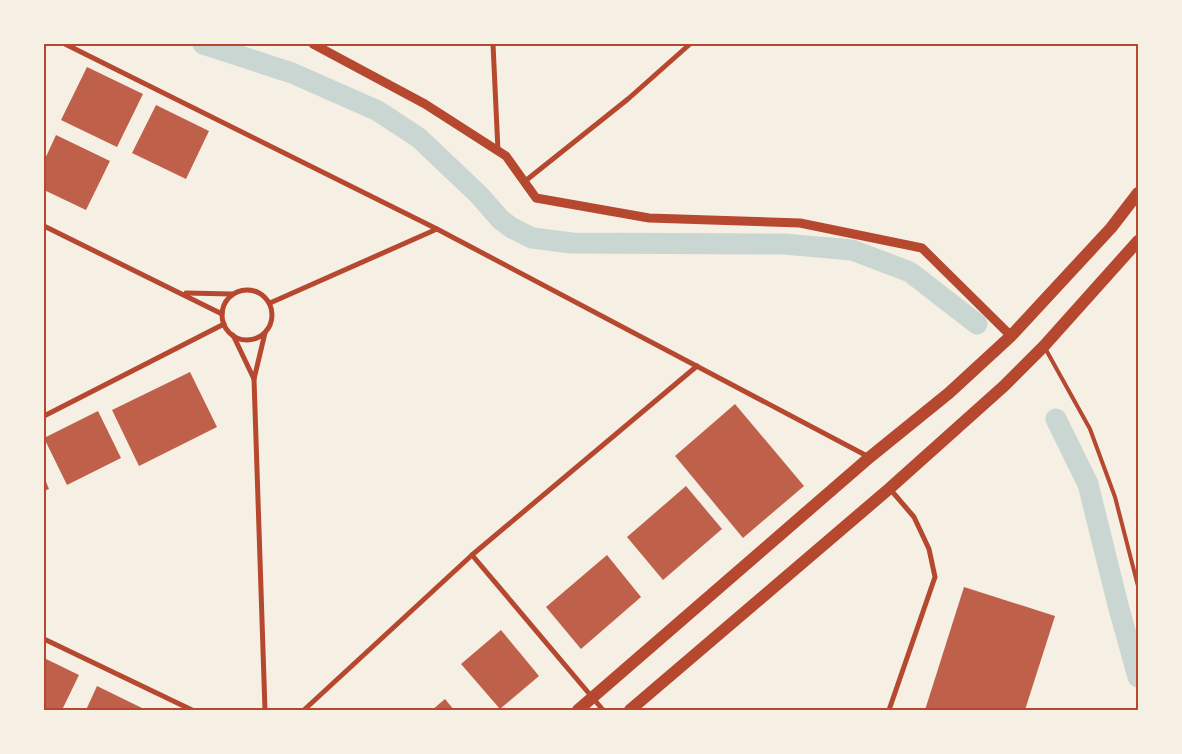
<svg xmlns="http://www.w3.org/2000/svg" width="1182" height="754" viewBox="0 0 1182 754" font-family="'Playfair Display',serif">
  <rect width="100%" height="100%" fill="#f6efe4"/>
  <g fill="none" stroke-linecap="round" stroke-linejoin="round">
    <g stroke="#c9d6d2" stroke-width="21">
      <path d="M 203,44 L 292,73 L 378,111 L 419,138 L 479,195 L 501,220 L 512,228 L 532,238 L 572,243 L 784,244 L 852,250 L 910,272 L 977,324"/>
      <path d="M 1056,419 L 1088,484 L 1118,605 L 1138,677"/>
    </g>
  </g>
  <g fill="#bf614a">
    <path d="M 87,67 L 143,94 L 117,147 L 61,120 Z"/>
    <path d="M 156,105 L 209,131 L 186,179 L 132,153 Z"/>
    <path d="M 56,135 L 110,161 L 86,210 L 44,190 L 44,161 Z"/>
    <path d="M 190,372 L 217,427 L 139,466 L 112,410 Z"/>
    <path d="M 735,404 L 804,486 L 743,538 L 675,456 Z"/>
    <path d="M 98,411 L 121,458 L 67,485 L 44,438 Z"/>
    <path d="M 44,477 L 49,489 L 44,491 Z"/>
    <path d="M 686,486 L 722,529 L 663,580 L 627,537 Z"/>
    <path d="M 607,555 L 641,597 L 581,649 L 546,607 Z"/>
    <path d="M 964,587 L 1055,616 L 1025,710 L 925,710 Z"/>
    <path d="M 501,630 L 539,676 L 500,709 L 461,664 Z"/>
    <path d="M 44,658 L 79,675 L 62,710 L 44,710 Z"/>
    <path d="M 97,686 L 144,709 L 144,710 L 86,710 Z"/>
    <path d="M 445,699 L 454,710 L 432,710 Z"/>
  </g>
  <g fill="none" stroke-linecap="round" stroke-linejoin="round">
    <path stroke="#b5482f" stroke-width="4" d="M 1045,348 L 1090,429 L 1115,497 L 1138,586"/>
    <g stroke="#b5482f" stroke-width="5">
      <path d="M 65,44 L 437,229 L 869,457"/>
      <path d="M 493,44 L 498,151"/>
      <path d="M 524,182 L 628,99 L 690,44"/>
      <path d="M 44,226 L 222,314"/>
      <circle cx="247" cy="315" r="25"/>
      <path d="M 186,293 L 232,294"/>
      <path d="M 270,303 L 437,229"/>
      <path d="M 233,335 L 254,379"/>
      <path d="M 44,416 L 224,324"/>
      <path d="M 472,555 L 603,710"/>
      <path d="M 44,639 L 192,710"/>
      <path d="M 265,710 L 254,379 L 265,333"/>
      <path d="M 304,710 L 472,555 L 697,366"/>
      <path d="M 889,710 L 935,577 L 929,549 L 914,517 L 890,489"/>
    </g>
    <path stroke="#b5482f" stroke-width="9" d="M 313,44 L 425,104 L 506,156 L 536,198 L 649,218 L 800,223 L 922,248 L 1011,336"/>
    <g stroke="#b5482f" stroke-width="12">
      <path d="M 578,710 L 870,457 L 949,393 L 1011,336 L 1111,228 L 1138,193"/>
      <path d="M 630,710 L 890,488 L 1004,386 L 1044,346 L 1138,241"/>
    </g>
  </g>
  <rect width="1182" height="754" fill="none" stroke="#f6efe4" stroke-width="90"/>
  <rect x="45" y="45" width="1092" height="664" fill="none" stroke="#b5482f" stroke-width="2"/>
</svg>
